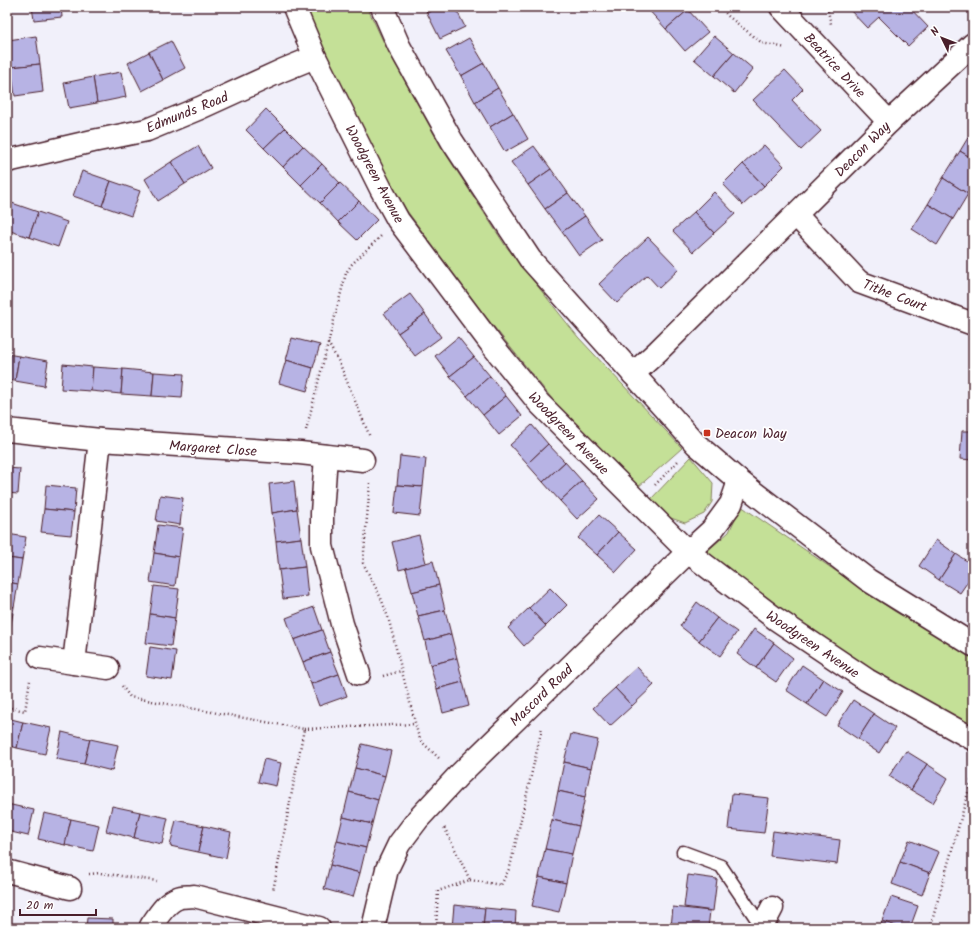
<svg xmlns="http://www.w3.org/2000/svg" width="980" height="935" viewBox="0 0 980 935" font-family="Kalam,sans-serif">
  <rect width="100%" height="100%" fill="#f1f0fa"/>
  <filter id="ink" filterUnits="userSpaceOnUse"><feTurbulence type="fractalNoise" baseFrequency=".025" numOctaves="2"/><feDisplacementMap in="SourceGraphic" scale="8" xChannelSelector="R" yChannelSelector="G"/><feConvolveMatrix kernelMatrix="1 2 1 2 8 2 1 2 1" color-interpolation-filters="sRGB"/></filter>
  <g filter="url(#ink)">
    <g fill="#c4e097" stroke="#878061">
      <path d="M 301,7 L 367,7 L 384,43 L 440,145 L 505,245 L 578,337 L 682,448 L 637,488 L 553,400 L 486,317 L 407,211 L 384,171 Z"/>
      <path d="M 691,457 L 713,483 L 712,502 L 704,514 L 685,523 L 671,518 L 651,499 Z"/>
      <path d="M 741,506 L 894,611 L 973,657 L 973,730 L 927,705 L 787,614 L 705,553 L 729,532 Z"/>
    </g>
    <g fill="#b7b3e4" stroke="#4a1f2b">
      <path d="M 32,7 L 61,7 L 62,17 L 34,20 Z"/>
      <path d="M 425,7 L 439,7 L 427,13 Z"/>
      <path d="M 439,7 L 455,7 L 465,27 L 440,39 L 427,13 Z"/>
      <path d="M 646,7 L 686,7 L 688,10 L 666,29 Z"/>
      <path d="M 849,7 L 909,7 L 928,27 L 908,46 L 879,17 L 867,28 L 848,8 Z"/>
      <path d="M 688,10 L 708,32 L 685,51 L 666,29 Z"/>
      <path d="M 36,36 L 40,64 L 11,67 L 8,40 Z"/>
      <path d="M 714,36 L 734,53 L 714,76 L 694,59 Z"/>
      <path d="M 469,38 L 484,63 L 461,76 L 446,51 Z"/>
      <path d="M 171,41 L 185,68 L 163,80 L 149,52 Z"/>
      <path d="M 149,52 L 163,80 L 142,91 L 128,63 Z"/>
      <path d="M 734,53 L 753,69 L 734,93 L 714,76 Z"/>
      <path d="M 484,63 L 498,88 L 475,102 L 461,76 Z"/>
      <path d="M 40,64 L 43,92 L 15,96 L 11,67 Z"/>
      <path d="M 785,70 L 803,89 L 792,100 L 821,131 L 801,150 L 753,100 Z"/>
      <path d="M 121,72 L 126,97 L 97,103 L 93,77 Z"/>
      <path d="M 93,77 L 97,103 L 69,108 L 64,83 Z"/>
      <path d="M 498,88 L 513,113 L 490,127 L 475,102 Z"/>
      <path d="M 266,109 L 285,128 L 264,148 L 246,130 Z"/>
      <path d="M 513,113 L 528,139 L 505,152 L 490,127 Z"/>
      <path d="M 285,128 L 303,146 L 283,167 L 264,148 Z"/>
      <path d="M 972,131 L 973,131 L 973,159 L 960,151 Z"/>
      <path d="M 764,145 L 784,166 L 764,186 L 743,164 Z"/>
      <path d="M 198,146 L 211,168 L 185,184 L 171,162 Z"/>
      <path d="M 303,146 L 322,164 L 301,185 L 283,167 Z"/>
      <path d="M 534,146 L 551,169 L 528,185 L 511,162 Z"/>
      <path d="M 960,151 L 973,159 L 973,186 L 968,194 L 943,178 Z"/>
      <path d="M 171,162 L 185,184 L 158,201 L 145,179 Z"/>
      <path d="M 322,164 L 340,183 L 320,203 L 301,185 Z"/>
      <path d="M 743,164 L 764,186 L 743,205 L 723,184 Z"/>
      <path d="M 551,169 L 568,193 L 545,209 L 528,185 Z"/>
      <path d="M 82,171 L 111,181 L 102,206 L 73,196 Z"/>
      <path d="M 943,178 L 968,194 L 953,219 L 928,204 Z"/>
      <path d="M 111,181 L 140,191 L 131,216 L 102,206 Z"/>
      <path d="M 340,183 L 359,201 L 338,222 L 320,203 Z"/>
      <path d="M 714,192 L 735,214 L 714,233 L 694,212 Z"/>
      <path d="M 568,193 L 585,216 L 562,232 L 545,209 Z"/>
      <path d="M 359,201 L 377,220 L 357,240 L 338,222 Z"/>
      <path d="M 9,202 L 38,212 L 29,237 L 7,230 L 7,208 Z"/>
      <path d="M 928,204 L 953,219 L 937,245 L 912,229 Z"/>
      <path d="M 38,212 L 67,222 L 58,247 L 29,237 Z"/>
      <path d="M 694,212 L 714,233 L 693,252 L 673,231 Z"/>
      <path d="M 585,216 L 602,240 L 579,256 L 562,232 Z"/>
      <path d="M 648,237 L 679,269 L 659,288 L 647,275 L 617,303 L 599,284 Z"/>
      <path d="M 410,294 L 425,314 L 398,333 L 384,313 Z"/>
      <path d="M 425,314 L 441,337 L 415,356 L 398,333 Z"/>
      <path d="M 458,337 L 474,357 L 450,376 L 435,356 Z"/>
      <path d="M 292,338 L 320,345 L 313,368 L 286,360 Z"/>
      <path d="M 7,354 L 19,356 L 15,381 L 7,380 Z"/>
      <path d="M 19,356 L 48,361 L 44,386 L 15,381 Z"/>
      <path d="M 474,357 L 490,376 L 467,396 L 450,376 Z"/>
      <path d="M 286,360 L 313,368 L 307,391 L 279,383 Z"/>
      <path d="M 63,364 L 93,367 L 91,391 L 61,389 Z"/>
      <path d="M 93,367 L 123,369 L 121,394 L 91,391 Z"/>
      <path d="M 123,369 L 154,372 L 152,396 L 121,394 Z"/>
      <path d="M 154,372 L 184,374 L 182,398 L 152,396 Z"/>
      <path d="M 490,376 L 506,396 L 483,415 L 467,396 Z"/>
      <path d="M 506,396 L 522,416 L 499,435 L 483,415 Z"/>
      <path d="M 532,425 L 548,444 L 527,464 L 510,445 Z"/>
      <path d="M 962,431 L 973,431 L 973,460 L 960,459 Z"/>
      <path d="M 548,444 L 565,462 L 543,482 L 527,464 Z"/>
      <path d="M 400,456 L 426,459 L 423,487 L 397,485 Z"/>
      <path d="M 565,462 L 582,481 L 560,501 L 543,482 Z"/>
      <path d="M 7,468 L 20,469 L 18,494 L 7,493 Z"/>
      <path d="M 294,481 L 297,509 L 272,513 L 269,484 Z"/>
      <path d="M 582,481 L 599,499 L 577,519 L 560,501 Z"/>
      <path d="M 46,485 L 76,488 L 74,512 L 44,509 Z"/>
      <path d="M 397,485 L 423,487 L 420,516 L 394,513 Z"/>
      <path d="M 160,495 L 183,498 L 180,525 L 156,521 Z"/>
      <path d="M 44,509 L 74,512 L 71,535 L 41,532 Z"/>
      <path d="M 297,509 L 301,538 L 276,541 L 272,513 Z"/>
      <path d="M 599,515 L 618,532 L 597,555 L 578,538 Z"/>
      <path d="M 158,525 L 183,528 L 179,557 L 154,553 Z"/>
      <path d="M 618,532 L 637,549 L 616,572 L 597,555 Z"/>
      <path d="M 7,534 L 26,537 L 22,560 L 7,558 Z"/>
      <path d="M 419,535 L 426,563 L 399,570 L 392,542 Z"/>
      <path d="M 301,538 L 305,567 L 279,570 L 276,541 Z"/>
      <path d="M 936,540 L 956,554 L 939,580 L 919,566 Z"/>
      <path d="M 154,553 L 179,557 L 175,586 L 150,582 Z"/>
      <path d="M 956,554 L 973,565 L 973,574 L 960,593 L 939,580 Z"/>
      <path d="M 7,558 L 22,560 L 18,584 L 7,582 Z"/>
      <path d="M 433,561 L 439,585 L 412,592 L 406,568 Z"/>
      <path d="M 305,567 L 308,596 L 283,599 L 279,570 Z"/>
      <path d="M 7,582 L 18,584 L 14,607 L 7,606 Z"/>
      <path d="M 439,585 L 445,610 L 418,616 L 412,592 Z"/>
      <path d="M 154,586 L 179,589 L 175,618 L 150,614 Z"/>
      <path d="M 550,588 L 567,605 L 546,626 L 529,608 Z"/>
      <path d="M 697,602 L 717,618 L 699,641 L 680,626 Z"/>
      <path d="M 7,606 L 14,607 L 10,630 L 7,629 Z"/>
      <path d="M 314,607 L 322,630 L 294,640 L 286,618 Z"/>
      <path d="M 529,608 L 546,626 L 524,646 L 508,628 Z"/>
      <path d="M 445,610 L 451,634 L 425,641 L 418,616 Z"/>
      <path d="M 150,614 L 175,618 L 171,646 L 146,643 Z"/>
      <path d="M 717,618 L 737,632 L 720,656 L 699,641 Z"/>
      <path d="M 754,629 L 774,643 L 756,668 L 737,654 Z"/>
      <path d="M 322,630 L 330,652 L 303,662 L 294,640 Z"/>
      <path d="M 451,634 L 457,658 L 430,665 L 425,641 Z"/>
      <path d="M 774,643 L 793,658 L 776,682 L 756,668 Z"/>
      <path d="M 150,647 L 176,651 L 172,680 L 146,676 Z"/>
      <path d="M 330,652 L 339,674 L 311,684 L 303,662 Z"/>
      <path d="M 457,658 L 463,682 L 437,689 L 430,665 Z"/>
      <path d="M 802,665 L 823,679 L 807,704 L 786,690 Z"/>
      <path d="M 637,667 L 654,685 L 632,706 L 615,688 Z"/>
      <path d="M 339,674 L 347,696 L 319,706 L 311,684 Z"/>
      <path d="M 823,679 L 843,692 L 827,717 L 807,704 Z"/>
      <path d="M 463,682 L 469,706 L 443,713 L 437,689 Z"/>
      <path d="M 615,688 L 632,706 L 610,726 L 593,708 Z"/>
      <path d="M 853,700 L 874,714 L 858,739 L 837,725 Z"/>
      <path d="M 874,714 L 895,728 L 879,753 L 858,739 Z"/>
      <path d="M 7,718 L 23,722 L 17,748 L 7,745 Z"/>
      <path d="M 23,722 L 51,728 L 45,754 L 17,748 Z"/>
      <path d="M 62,732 L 90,739 L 84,764 L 56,759 Z"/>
      <path d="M 571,734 L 598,740 L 591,768 L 564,762 Z"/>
      <path d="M 90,739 L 118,745 L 112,771 L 84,764 Z"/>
      <path d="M 362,744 L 391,751 L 385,776 L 355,768 Z"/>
      <path d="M 906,751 L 927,764 L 911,790 L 889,776 Z"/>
      <path d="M 264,759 L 281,763 L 276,786 L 258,782 Z"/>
      <path d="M 564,762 L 591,768 L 585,797 L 558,791 Z"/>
      <path d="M 927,764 L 948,778 L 933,803 L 911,790 Z"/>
      <path d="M 355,768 L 385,776 L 378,800 L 349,792 Z"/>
      <path d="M 558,791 L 585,797 L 579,826 L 552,820 Z"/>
      <path d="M 349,792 L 378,800 L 372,824 L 343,817 Z"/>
      <path d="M 732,794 L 769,798 L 764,833 L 728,829 Z"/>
      <path d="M 7,804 L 34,810 L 28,836 L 7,831 Z"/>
      <path d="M 112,806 L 140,812 L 134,838 L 106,831 Z"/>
      <path d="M 140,812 L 168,818 L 162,844 L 134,838 Z"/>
      <path d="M 44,813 L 71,819 L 65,845 L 38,839 Z"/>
      <path d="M 343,817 L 372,824 L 366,848 L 337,841 Z"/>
      <path d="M 71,819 L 99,825 L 93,851 L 65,845 Z"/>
      <path d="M 176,820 L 204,826 L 198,852 L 170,846 Z"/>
      <path d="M 552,820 L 579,826 L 572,854 L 545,849 Z"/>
      <path d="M 204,826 L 231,832 L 226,858 L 198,852 Z"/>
      <path d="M 773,831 L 840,840 L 837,864 L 770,856 Z"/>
      <path d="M 909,840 L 939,852 L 930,873 L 900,862 Z"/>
      <path d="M 337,841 L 366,848 L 360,873 L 330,865 Z"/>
      <path d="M 545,849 L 572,854 L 566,883 L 539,877 Z"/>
      <path d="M 900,862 L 930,873 L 922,895 L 892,884 Z"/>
      <path d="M 330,865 L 360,873 L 353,897 L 324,889 Z"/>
      <path d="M 688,875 L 717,879 L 713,911 L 684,907 Z"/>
      <path d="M 539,877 L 566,883 L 559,912 L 532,906 Z"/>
      <path d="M 891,897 L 918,906 L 910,928 L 901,928 L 882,921 Z"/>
      <path d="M 454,905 L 485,908 L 483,928 L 452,928 Z"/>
      <path d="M 673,907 L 710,911 L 708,928 L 682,928 L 671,927 Z"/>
      <path d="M 485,908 L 516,911 L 515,928 L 483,928 Z"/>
      <path d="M 87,918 L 113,919 L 113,928 L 86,928 Z"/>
      <path d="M 882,921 L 901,928 L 880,928 Z"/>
    </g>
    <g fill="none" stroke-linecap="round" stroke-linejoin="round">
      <defs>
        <path id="service" d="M 683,852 L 721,866 L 762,927"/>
        <g id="minor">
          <path d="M 781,7 L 889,122"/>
          <path d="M 7,161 L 93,141 L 147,130 L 200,108 L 283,70 L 315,57"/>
          <path d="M 796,215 L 859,282 L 973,324"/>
          <path d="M 633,374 L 658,351 L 889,122 L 973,44"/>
          <path d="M 7,430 L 100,440 L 300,453 L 363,460"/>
          <path d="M 326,456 L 322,513 L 322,546 L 342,624 L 359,674"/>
          <path d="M 40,658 L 108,668"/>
          <path d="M 74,663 L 100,440"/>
          <path d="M 7,871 L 70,888"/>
          <path d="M 151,928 L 151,926 C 158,916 166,902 178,898 C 182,896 189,897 194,896 L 319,928"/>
          <path d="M 373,928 L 387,869 L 399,844 L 418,819 L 458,776 L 688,552"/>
          <path d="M 763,928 L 762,927 L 772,908"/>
        </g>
        <g id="tertiary">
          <path d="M 294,7 L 315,57 L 381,189 L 398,220 L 492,345 L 539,403 L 688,552 L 776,619 L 867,680 L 973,739"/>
          <path d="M 382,7 L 399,46 L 452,141 L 530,259 L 696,444 L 739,481 L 868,580 L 973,645"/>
          <path d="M 688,552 L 712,530 L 731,504 L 739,481"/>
        </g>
      </defs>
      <use href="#service" stroke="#4a1f2b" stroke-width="15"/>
      <use href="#minor" stroke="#4a1f2b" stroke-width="25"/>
      <use href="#tertiary" stroke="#4a1f2b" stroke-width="25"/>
      <g stroke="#4a1f2b" stroke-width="2.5" stroke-dasharray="1 3" stroke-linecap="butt">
        <path d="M 720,7 L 728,16 L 762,43 L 786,48"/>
        <path d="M 827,7 L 831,24"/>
        <path d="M 328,343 L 339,362 L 370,437"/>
        <path d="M 306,430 L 346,273 L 352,264 L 381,236"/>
        <path d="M 370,483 L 363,563 L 381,598 L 388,617 L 418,734 L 421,741 L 441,760"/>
        <path d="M 655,485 L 679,460"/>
        <path d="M 383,676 L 401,671"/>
        <path d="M 122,686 L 130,697 L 304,729 L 273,891"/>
        <path d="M 7,707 L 25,711 L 30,680"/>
        <path d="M 304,729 L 415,724"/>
        <path d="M 89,874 L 100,873 L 157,881"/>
        <path d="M 470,880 L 501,885 L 510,867 L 542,728"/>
        <path d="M 436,928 L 438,891 L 470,880 L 444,827"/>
        <path d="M 930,928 L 973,775"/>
      </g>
      <use href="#service" stroke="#fff" stroke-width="12"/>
      <use href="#minor" stroke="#fff" stroke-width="22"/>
      <use href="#tertiary" stroke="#fff" stroke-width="22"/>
    </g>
  </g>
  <rect fill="#c8321e" stroke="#fff" stroke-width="1.5" x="703" y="429" width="8" height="8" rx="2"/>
  <g text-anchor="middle" stroke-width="3.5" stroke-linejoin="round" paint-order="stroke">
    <g font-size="14" fill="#4a1f2b" stroke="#fff">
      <text transform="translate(835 65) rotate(47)" y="5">Beatrice Drive</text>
      <text transform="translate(187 112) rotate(-22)" y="5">Edmunds Road</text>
      <text transform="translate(862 149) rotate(-45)" y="5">Deacon Way</text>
      <text transform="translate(375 174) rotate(62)" y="5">Woodgreen Avenue</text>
      <text transform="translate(895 295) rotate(21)" y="5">Tithe Court</text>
      <text transform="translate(569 433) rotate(46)" y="5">Woodgreen Avenue</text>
      <text transform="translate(213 448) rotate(4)" y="5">Margaret Close</text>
      <text transform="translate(813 644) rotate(34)" y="5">Woodgreen Avenue</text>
      <text transform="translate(541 695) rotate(-44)" y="5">Mascord Road</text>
    </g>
    <g font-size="14" fill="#4a1f2b" stroke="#fff" text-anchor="start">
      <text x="715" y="438">Deacon Way</text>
    </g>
  </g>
  <rect width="980" height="935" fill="none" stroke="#fff" stroke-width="24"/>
  <rect x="12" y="12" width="956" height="911" fill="none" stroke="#4a1f2b" stroke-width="1.5" filter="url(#ink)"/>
  <g transform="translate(942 38) rotate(313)" stroke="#ffffff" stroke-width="3" paint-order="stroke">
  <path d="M0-3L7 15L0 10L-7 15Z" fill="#4a1f2b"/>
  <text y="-6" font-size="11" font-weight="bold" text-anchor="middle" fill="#4a1f2b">N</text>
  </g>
  <path d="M20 909v6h76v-6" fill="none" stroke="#4a1f2b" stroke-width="2"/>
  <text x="26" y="909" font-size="12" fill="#4a1f2b" stroke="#ffffff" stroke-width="3" paint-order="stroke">20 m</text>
</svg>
